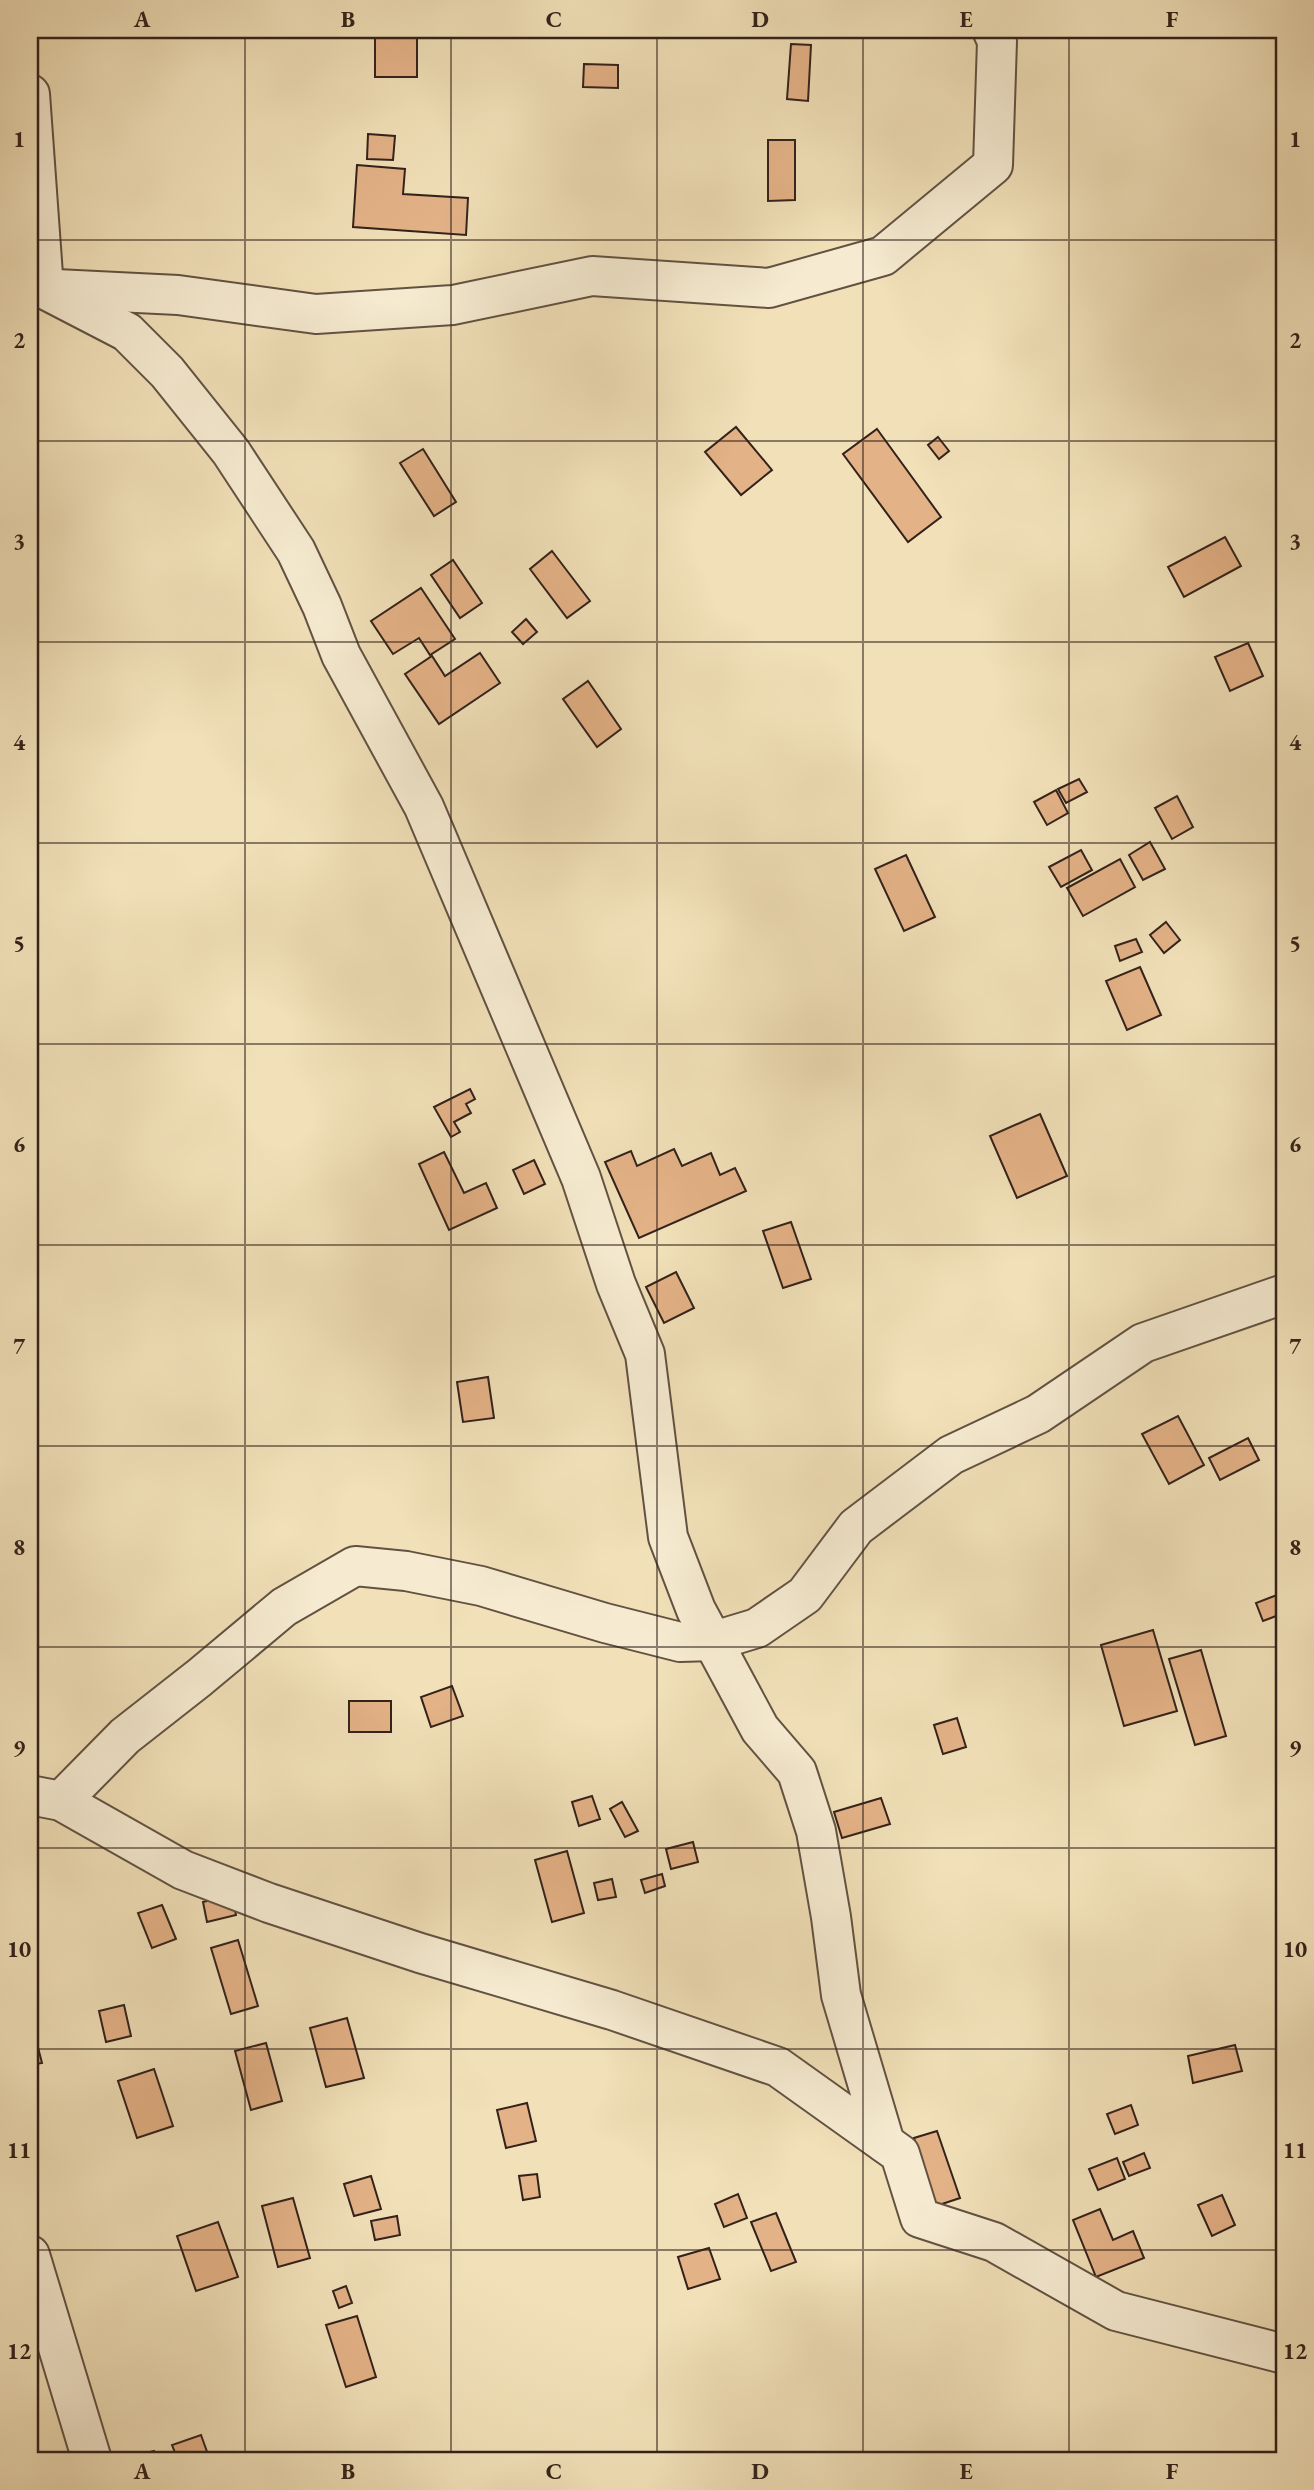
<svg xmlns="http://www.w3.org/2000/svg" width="1314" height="2490" viewBox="0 0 1314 2490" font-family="'EB Garamond',serif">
  <rect width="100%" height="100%" fill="#f1e0b8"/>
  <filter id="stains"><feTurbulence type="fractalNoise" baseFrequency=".00286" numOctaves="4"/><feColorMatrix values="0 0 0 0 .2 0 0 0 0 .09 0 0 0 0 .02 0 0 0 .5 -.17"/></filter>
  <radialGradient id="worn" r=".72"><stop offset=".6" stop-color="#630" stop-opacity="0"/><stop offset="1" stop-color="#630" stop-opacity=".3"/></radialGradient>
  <g fill="#e4b287" stroke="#33221b" stroke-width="2">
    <rect x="375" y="30" width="42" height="47"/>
    <path d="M 785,30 L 814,30 L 813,38 L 784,36 Z"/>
    <path d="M 791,44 L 811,45 L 808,101 L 787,99 Z"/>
    <path d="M 584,64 L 618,65 L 618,88 L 583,87 Z"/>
    <path d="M 368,134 L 395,136 L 393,160 L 367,159 Z"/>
    <path d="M 768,140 L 795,140 L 795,200 L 768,201 Z"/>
    <path d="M 357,165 L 405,169 L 403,194 L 468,198 L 466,235 L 353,227 Z"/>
    <path d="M 736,427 L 772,470 L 741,495 L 705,452 Z"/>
    <path d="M 877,429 L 941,517 L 908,542 L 843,454 Z"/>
    <path d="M 938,437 L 949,451 L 939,459 L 928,445 Z"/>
    <path d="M 423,449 L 456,502 L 434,516 L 400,463 Z"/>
    <path d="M 1225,537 L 1241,566 L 1184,597 L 1168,567 Z"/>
    <path d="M 552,551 L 590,601 L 567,618 L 530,569 Z"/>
    <path d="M 453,560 L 482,603 L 460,618 L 431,575 Z"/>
    <path d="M 421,588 L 455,639 L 430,655 L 419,638 L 393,654 L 371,621 Z"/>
    <path d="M 526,619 L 537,632 L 523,644 L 512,632 Z"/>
    <path d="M 1248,643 L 1263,676 L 1230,691 L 1215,657 Z"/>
    <path d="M 480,653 L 500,683 L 439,724 L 405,674 L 432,656 L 445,676 Z"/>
    <path d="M 588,681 L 621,729 L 597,747 L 563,699 Z"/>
    <path d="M 1079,779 L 1087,792 L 1066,803 L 1058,789 Z"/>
    <path d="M 1056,790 L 1068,813 L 1047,825 L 1034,802 Z"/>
    <path d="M 1177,796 L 1193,827 L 1172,839 L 1155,808 Z"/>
    <path d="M 1150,842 L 1165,869 L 1143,880 L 1129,855 Z"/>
    <path d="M 1081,850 L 1092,870 L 1061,887 L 1049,867 Z"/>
    <path d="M 906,855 L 935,917 L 904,931 L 875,869 Z"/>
    <path d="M 1120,859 L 1135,887 L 1083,916 L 1067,888 Z"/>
    <path d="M 1166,922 L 1180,940 L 1164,953 L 1150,935 Z"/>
    <path d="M 1136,939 L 1142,952 L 1120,961 L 1115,946 Z"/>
    <path d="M 1140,967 L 1161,1015 L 1127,1030 L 1106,981 Z"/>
    <path d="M 470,1089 L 475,1099 L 466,1104 L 471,1113 L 454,1122 L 460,1132 L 451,1137 L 434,1107 Z"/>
    <path d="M 1040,1114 L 1067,1176 L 1017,1198 L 990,1136 Z"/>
    <path d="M 674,1149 L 682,1166 L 711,1153 L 720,1175 L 735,1168 L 746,1191 L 639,1238 L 605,1162 L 631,1151 L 637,1166 Z"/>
    <path d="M 444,1152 L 464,1193 L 486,1183 L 497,1208 L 449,1230 L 419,1164 Z"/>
    <path d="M 534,1160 L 545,1184 L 524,1194 L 513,1170 Z"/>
    <path d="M 791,1222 L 811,1279 L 783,1288 L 763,1231 Z"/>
    <path d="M 676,1272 L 694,1308 L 664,1323 L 646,1287 Z"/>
    <path d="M 488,1377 L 494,1418 L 463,1422 L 457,1382 Z"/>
    <path d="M 1178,1416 L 1204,1465 L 1169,1484 L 1142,1434 Z"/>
    <path d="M 1248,1438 L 1259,1460 L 1220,1480 L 1209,1458 Z"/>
    <path d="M 1277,1595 L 1284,1613 L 1263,1621 L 1256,1603 Z"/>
    <path d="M 1153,1630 L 1177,1711 L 1124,1726 L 1101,1645 Z"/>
    <path d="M 1201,1650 L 1226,1736 L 1195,1745 L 1169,1659 Z"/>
    <path d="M 452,1686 L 463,1716 L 431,1727 L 421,1697 Z"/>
    <rect x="349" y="1701" width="42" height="31"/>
    <path d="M 957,1718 L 966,1747 L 943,1754 L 934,1725 Z"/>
    <path d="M 592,1796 L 600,1819 L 579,1826 L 572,1802 Z"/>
    <path d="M 881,1798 L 890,1824 L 842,1838 L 834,1812 Z"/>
    <path d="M 622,1802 L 638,1831 L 625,1837 L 610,1809 Z"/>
    <path d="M 693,1842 L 698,1862 L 671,1869 L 666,1849 Z"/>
    <path d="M 567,1851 L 584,1913 L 552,1922 L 535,1860 Z"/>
    <path d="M 662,1874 L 665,1886 L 645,1893 L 641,1880 Z"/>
    <path d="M 612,1879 L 616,1897 L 598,1900 L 594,1883 Z"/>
    <path d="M 232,1895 L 236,1915 L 207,1922 L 203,1902 Z"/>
    <path d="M 162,1905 L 176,1939 L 152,1948 L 138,1913 Z"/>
    <path d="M 238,1940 L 258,2006 L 231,2014 L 211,1948 Z"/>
    <path d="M 124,2005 L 131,2036 L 106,2042 L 99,2011 Z"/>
    <path d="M 347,2018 L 364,2078 L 326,2087 L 310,2028 Z"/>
    <path d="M 35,2036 L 42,2063 L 30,2065 L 30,2037 Z"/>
    <path d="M 266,2043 L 282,2101 L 251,2110 L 235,2051 Z"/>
    <path d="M 1235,2045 L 1242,2071 L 1193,2083 L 1188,2056 Z"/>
    <path d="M 154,2069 L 173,2126 L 137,2138 L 118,2081 Z"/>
    <path d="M 527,2103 L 536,2141 L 506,2148 L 497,2110 Z"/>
    <path d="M 1131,2105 L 1138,2125 L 1115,2134 L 1107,2114 Z"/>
    <path d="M 937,2131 L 960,2198 L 936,2206 L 914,2138 Z"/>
    <path d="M 1144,2153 L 1150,2168 L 1129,2176 L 1123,2162 Z"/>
    <path d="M 1117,2158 L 1125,2179 L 1098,2190 L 1089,2169 Z"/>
    <path d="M 537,2174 L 540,2197 L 523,2200 L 519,2176 Z"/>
    <path d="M 371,2176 L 381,2209 L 354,2216 L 344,2184 Z"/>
    <path d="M 738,2194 L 747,2218 L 724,2227 L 715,2204 Z"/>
    <path d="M 1222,2195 L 1235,2225 L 1212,2236 L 1198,2205 Z"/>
    <path d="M 293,2198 L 310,2258 L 278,2267 L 262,2206 Z"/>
    <path d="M 1100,2209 L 1113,2240 L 1133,2231 L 1144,2258 L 1096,2277 L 1073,2220 Z"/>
    <path d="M 776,2213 L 796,2262 L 771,2271 L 751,2222 Z"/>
    <path d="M 397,2216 L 400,2235 L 375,2240 L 371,2221 Z"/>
    <path d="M 218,2222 L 238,2277 L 196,2291 L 177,2236 Z"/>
    <path d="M 709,2248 L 720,2279 L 688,2289 L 678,2257 Z"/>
    <path d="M 346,2286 L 352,2303 L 339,2308 L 333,2291 Z"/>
    <path d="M 357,2316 L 376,2377 L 346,2387 L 326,2325 Z"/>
    <path d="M 201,2435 L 210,2460 L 178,2460 L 172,2445 Z"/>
    <path d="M 154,2451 L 156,2460 L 125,2460 L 125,2458 Z"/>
  </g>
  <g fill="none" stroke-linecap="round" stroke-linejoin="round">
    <defs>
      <g id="minor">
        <path d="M 30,94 L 44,289"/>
        <path d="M 44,289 L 127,332 L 167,372 L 231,452 L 296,551 L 322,606 L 341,655 L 424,807 L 581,1178 L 616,1284 L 645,1354 L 668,1537 L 696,1610 L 760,1729 L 797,1772 L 816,1831 L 831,1917 L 841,1995 L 885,2143"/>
        <path d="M 56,289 L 178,295 L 316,314 L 453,305 L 592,276 L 769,288 L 883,256 L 993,165 L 997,41 L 992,30"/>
        <path d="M 30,1795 L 61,1801 L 183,1870 L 269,1903 L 420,1953 L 612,2010 L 778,2067 L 900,2154 L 920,2218 L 994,2242 L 1116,2311 L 1284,2354"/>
        <path d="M 61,1801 L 125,1736 L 199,1678 L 284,1607 L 355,1566 L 406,1571 L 481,1586 L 605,1623 L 680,1642 L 714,1641 L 757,1628 L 805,1595 L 856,1527 L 951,1455 L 1038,1414 L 1143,1343 L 1284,1294"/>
        <path d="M 30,2255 L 92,2460"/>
      </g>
    </defs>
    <use href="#minor" stroke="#625242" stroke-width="42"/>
    <use href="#minor" stroke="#f6ebd1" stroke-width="38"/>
  </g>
  <path fill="none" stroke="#33221b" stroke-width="2" stroke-opacity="0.55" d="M 245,30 L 245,2460M 451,30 L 451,2460M 657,30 L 657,2460M 863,30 L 863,2460M 1069,30 L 1069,2460M 30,240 L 1284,240M 30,441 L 1284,441M 30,642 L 1284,642M 30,843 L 1284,843M 30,1044 L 1284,1044M 30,1245 L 1284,1245M 30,1446 L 1284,1446M 30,1647 L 1284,1647M 30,1848 L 1284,1848M 30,2049 L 1284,2049M 30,2250 L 1284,2250"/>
  <rect width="1314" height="2490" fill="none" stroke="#f1e0b8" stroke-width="77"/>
  <rect x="38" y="38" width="1238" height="2414" fill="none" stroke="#33221b" stroke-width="2.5"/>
  <g font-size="23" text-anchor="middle" font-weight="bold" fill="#33221b">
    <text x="142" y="27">A</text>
    <text x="348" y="27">B</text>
    <text x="554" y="27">C</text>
    <text x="760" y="27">D</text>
    <text x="966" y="27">E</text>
    <text x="1172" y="27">F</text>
    <text x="19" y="147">1</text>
    <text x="1295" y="147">1</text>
    <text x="19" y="348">2</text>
    <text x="1295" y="348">2</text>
    <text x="19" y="549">3</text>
    <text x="1295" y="549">3</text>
    <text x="19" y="750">4</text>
    <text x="1295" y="750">4</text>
    <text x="19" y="951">5</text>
    <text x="1295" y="951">5</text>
    <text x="19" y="1152">6</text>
    <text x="1295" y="1152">6</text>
    <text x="19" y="1354">7</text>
    <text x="1295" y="1354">7</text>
    <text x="19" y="1555">8</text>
    <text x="1295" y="1555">8</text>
    <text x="19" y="1756">9</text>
    <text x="1295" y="1756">9</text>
    <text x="19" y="1957">10</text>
    <text x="1295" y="1957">10</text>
    <text x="19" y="2158">11</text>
    <text x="1295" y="2158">11</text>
    <text x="19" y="2359">12</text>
    <text x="1295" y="2359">12</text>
    <text x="142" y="2479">A</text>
    <text x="348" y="2479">B</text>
    <text x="554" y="2479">C</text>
    <text x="760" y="2479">D</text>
    <text x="966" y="2479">E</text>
    <text x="1172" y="2479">F</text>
  </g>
  <rect width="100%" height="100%" filter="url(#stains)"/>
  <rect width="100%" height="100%" fill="url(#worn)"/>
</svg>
